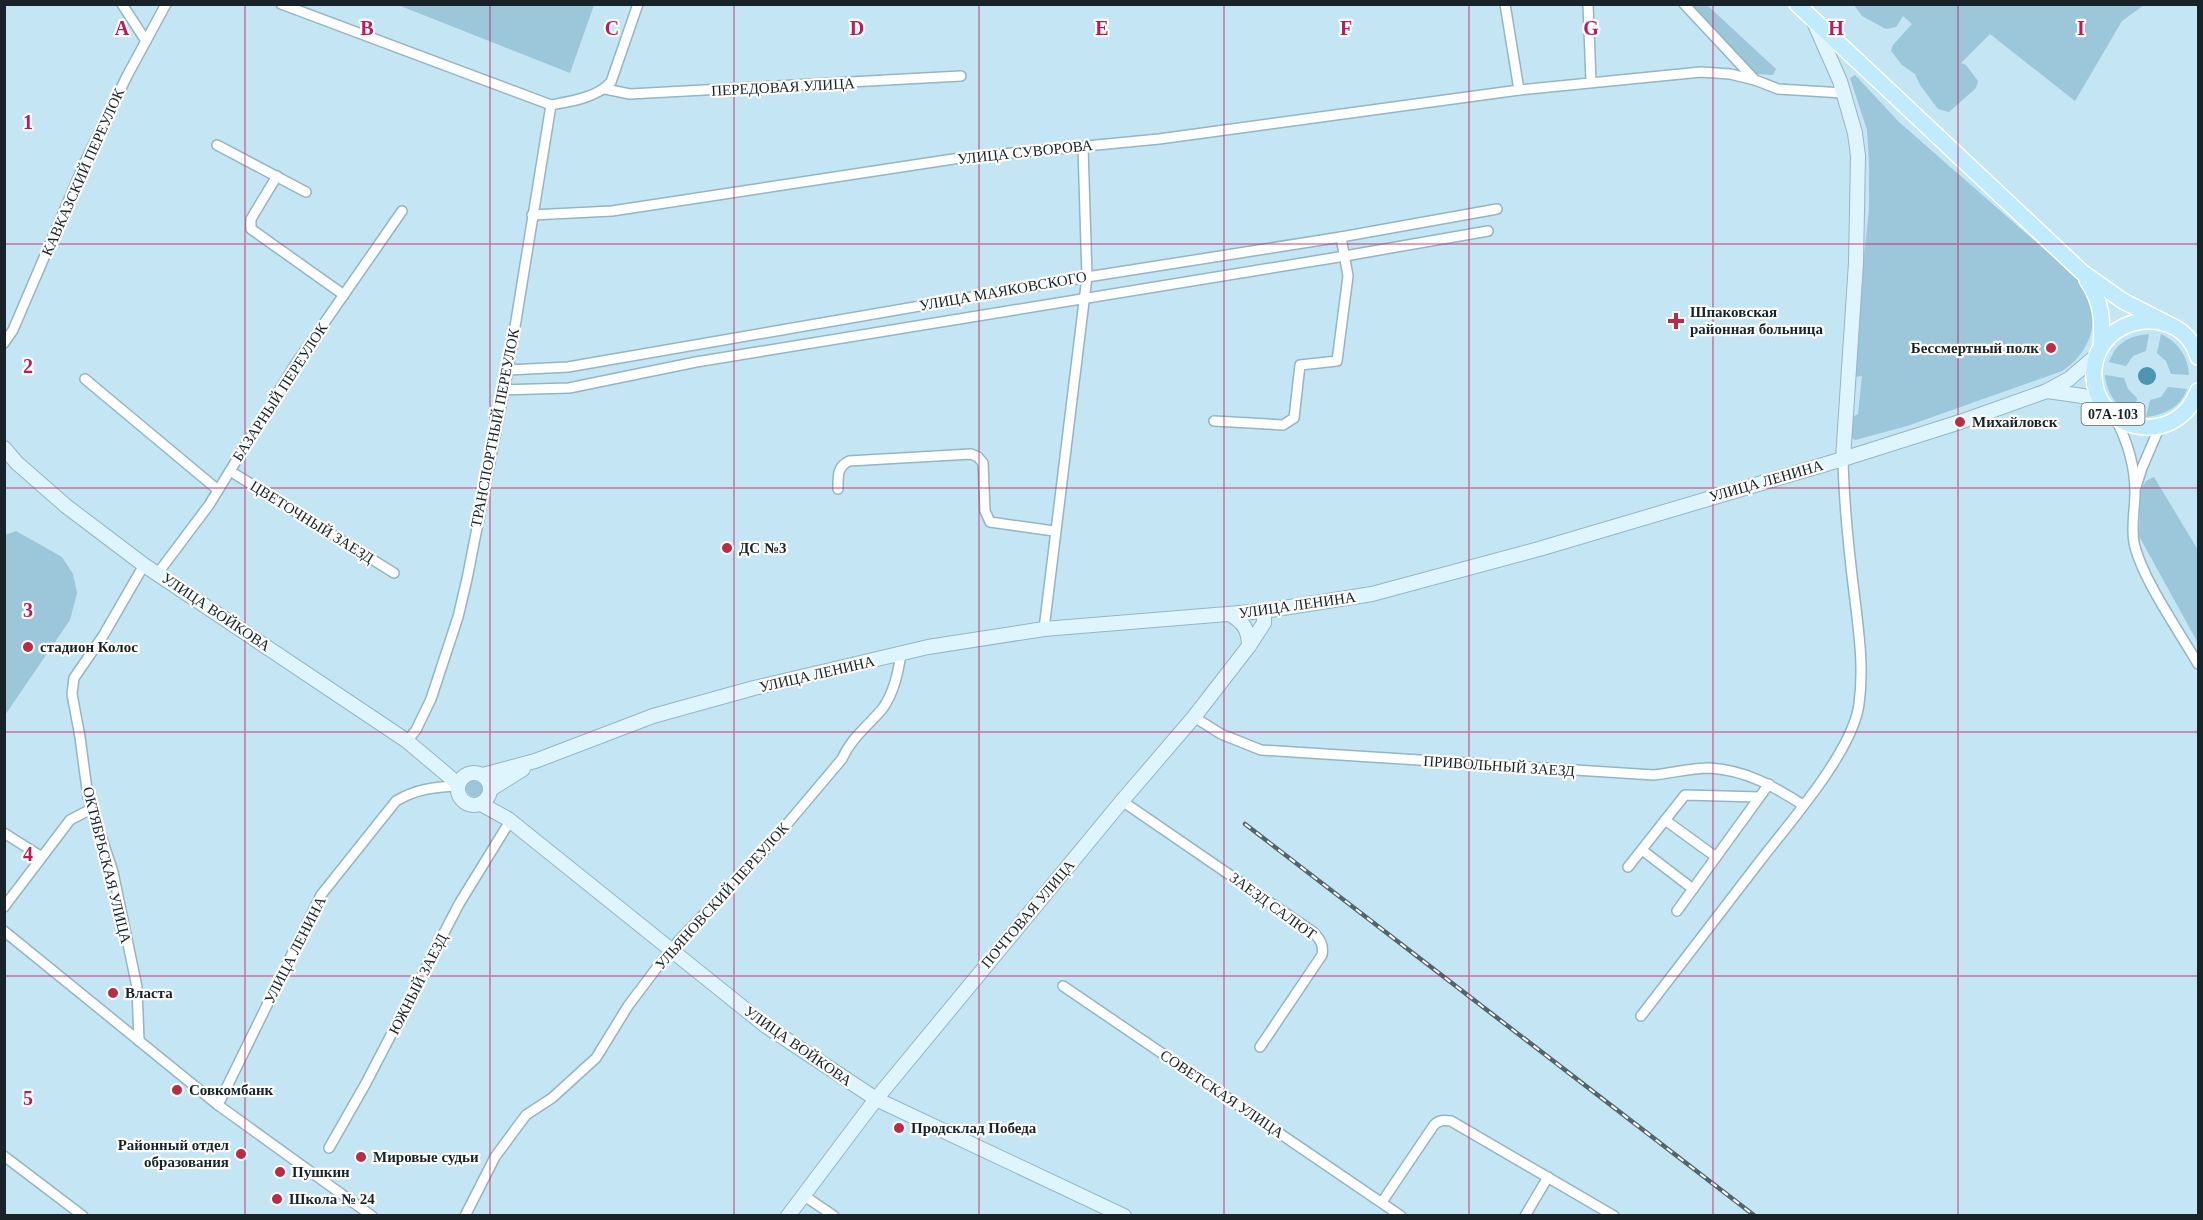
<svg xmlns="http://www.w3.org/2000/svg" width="2203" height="1220" viewBox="0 0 2203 1220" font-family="Georgia,serif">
  <rect width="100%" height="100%" fill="#c4e5f3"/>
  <g fill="#9cc6d9">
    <path d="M 398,5 L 594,5 L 570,73 Z"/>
    <path d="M 1688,5 L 1707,5 L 1776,69 L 1773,75 L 1756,74 Z"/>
    <path d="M 1854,5 L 2144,5 L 2122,21 L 2075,101 L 1990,34 L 1961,63 L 1966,65 L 1978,81 L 1976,88 L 1949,112 L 1938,109 L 1920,85 L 1915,74 L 1902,65 L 1891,51 L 1893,45 L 1912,24 L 1903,16 L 1896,27 L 1886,29 L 1862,16 Z"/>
    <path d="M 1855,75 L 1899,122 L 2077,278 C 2081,285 2087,292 2089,299 C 2100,327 2086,356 2062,371 L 1907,426 L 1855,440 L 1850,437 L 1851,418 L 1858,414 L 1862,376 L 1854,377 L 1859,300 L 1869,210 L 1869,162 L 1867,130 L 1850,78 Z"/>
    <path d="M 2149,334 L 2146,351 L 2133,356 L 2126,366 L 2109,362 C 2116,343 2128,336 2149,334 Z"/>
    <path d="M 2161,334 C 2178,342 2188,356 2189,375 L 2171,374 L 2166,361 L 2157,353 Z"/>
    <path d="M 2105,375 L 2124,378 L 2128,389 L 2137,398 L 2135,414 C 2116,408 2107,394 2105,375 Z"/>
    <path d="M 2168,387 L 2187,389 C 2181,407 2164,415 2146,417 L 2150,400 L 2161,397 Z"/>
    <path d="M 2154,477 L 2198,550 L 2198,643 L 2139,536 L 2141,490 L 2146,481 Z"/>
    <path d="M 16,531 L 62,557 L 73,574 L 77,593 L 70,620 L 5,715 L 5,535 Z"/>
    <circle cx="475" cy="788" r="9"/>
  </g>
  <circle fill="#4b95b2" cx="2147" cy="376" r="9"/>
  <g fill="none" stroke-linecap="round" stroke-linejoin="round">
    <defs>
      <g id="street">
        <path d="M 122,4 L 146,41"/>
        <path d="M 281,4 L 551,105 C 572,101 596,98 611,82 L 638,4"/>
        <path d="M 1505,4 L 1519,90"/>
        <path d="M 1588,4 L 1591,82"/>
        <path d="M 1684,4 L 1755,80 L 1778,89 L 1843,93"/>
        <path d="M 605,89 L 630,94 L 961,76"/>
        <path d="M 217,145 L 306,192"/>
        <path d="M 277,176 L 251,219 L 251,229 L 344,295"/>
        <path d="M 532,215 L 612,211 L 960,158 L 1159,139 L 1519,90 L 1701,72 L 1730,74 L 1755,80"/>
        <path d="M 4,343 L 13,330 L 85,162 L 127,76 L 166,4"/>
        <path d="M 508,370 L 568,367 L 1087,277 L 1341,237 L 1497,209"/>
        <path d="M 85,379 L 218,490"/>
        <path d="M 502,390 L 569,388 L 696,362 L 1345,256 L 1488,231"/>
        <path d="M 2115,418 C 2128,442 2135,466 2135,493 C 2135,509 2131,526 2134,543 C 2142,579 2179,631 2198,664"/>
        <path d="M 1214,421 L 1283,425 L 1294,418 L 1300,365 L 1337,361 L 1348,276 L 1341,237"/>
        <path d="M 230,471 L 394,573"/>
        <path d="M 2136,487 L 2142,468 L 2160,426"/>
        <path d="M 838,489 C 838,476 837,467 849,461 L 971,454 L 978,457 L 983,463 L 985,511 L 990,522 L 1054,531"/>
        <path d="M 158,573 L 209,505 L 295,365 L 402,211"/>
        <path d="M 1044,629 L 1087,277 L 1083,147"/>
        <path d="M 1194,717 L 1221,734 L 1261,750 L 1654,775 C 1672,773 1691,768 1709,768 C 1746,770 1773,786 1803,805"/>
        <path d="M 407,741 L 416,730 L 431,699 L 458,617 L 467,579 L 508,370 L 551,105"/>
        <path d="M 1122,801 L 1313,932 C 1320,939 1324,945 1322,955 L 1260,1047"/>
        <path d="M 1665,820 L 1716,857"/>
        <path d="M 4,833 L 42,857"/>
        <path d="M 1642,850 L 1693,889"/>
        <path d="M 1628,867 L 1685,795 L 1759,797"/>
        <path d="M 4,907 L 70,820 L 91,809"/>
        <path d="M 1677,911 L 1769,784"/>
        <path d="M 4,931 L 218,1105 L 372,1216"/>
        <path d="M 1063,986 L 1401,1216"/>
        <path d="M 1641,1016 C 1681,964 1721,912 1760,861 C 1790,822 1853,751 1859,704 C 1864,669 1859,634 1855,600 C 1849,553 1844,506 1843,459"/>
        <path d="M 139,1041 L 137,987 L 113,872 L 88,797 L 80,737 L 72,694 L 74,678 L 103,636 L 144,565"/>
        <path d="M 218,1105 L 321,895 L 396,801 C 416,789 434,787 458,786"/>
        <path d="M 329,1148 L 366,1083 L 459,904 L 510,821"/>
        <path d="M 4,1156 L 83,1216"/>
        <path d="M 803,1195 L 834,1216"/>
        <path d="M 1382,1202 L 1434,1125 C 1439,1120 1444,1120 1451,1121 L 1614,1216"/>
        <path d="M 465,1216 L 495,1157 L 526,1115 L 552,1098 L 596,1058 L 628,1006 L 671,949 L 766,849 L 842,759 C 851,738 868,726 883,708 C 894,692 898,673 901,654"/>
        <path d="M 1525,1216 L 1548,1177"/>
      </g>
      <g id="secondary">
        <path d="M 1813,20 L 1840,81 L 1855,133 L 1858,156 L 1856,263 L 1843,459"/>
        <path d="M 2047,391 L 2083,396 L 2105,406"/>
        <path d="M 4,448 L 17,463 L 66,506 L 144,565 L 407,741 L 458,784"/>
        <path d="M 1229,614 C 1243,621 1249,630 1249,646"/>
        <circle cx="474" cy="789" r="16"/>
        <path d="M 483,775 L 535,761 L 653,716 L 754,688 L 928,647 L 1044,629 L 1264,611 L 1372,594 L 1539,549 L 1843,459 L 1960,422 L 2047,391 L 2069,379 L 2097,355"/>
        <path d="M 491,789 L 523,769"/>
        <path d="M 481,804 L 508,819 L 766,1026 L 876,1099 L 1124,1216"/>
        <path d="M 788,1216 L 876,1099 L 1122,801 L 1194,717 L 1249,646 L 1264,623 L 1264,611"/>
      </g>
      <g id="primary">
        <path d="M 1797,4 L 2082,272 L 2123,301 L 2168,324"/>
        <path d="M 2087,280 C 2102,302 2103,320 2101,346"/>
        <path d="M 2198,357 C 2182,302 2099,313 2094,369 C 2089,431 2176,451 2198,391"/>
      </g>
    </defs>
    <use href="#street" stroke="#95b5c3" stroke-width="12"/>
    <use href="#secondary" stroke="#95b5c3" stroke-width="16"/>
    <use href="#primary" stroke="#fff" stroke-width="18"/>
    <use href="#street" stroke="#fff" stroke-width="9"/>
    <use href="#secondary" stroke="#dff5fe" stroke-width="14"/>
    <use href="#primary" stroke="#bfebfd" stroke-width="15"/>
    <defs>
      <path id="rail" d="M 1245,824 L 1755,1216"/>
    </defs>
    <use href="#rail" stroke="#52656d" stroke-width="4.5"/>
    <use href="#rail" stroke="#fff" stroke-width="2" stroke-dasharray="7" stroke-linecap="butt"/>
  </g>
  <path fill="none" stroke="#c2185b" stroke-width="1.5" stroke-opacity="0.55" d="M 245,4 L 245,1216M 490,4 L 490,1216M 734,4 L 734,1216M 979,4 L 979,1216M 1224,4 L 1224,1216M 1469,4 L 1469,1216M 1713,4 L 1713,1216M 1958,4 L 1958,1216M 4,244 L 2198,244M 4,488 L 2198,488M 4,732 L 2198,732M 4,976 L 2198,976"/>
  <g fill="#bc2b45" stroke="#fff" stroke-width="2">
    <path d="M1673 312h6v6h6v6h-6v6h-6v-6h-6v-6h6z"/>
    <circle cx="2051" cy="348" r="6"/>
    <circle cx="1960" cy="422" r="6"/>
    <circle cx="727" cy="548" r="6"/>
    <circle cx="28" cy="647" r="6"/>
    <circle cx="113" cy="993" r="6"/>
    <circle cx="177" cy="1090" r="6"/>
    <circle cx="899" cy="1128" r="6"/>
    <circle cx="241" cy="1154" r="6"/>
    <circle cx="361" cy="1157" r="6"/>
    <circle cx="280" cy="1172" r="6"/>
    <circle cx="277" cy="1199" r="6"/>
  </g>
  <g text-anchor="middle" stroke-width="4.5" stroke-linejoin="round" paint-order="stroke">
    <rect fill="#fff" stroke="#5d6568" stroke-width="1.5" x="2081.5" y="403" width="63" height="22" rx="4.5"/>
    <g font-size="14" font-weight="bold" fill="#172328">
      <text x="2113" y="419">07А-103</text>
    </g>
    <g font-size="15" fill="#172328" stroke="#fff">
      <text transform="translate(783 87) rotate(-3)" y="5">ПЕРЕДОВАЯ УЛИЦА</text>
      <text transform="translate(1025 152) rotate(-6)" y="5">УЛИЦА СУВОРОВА</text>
      <text transform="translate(83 172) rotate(-66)" y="5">КАВКАЗСКИЙ ПЕРЕУЛОК</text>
      <text transform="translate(1003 291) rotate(-10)" y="5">УЛИЦА МАЯКОВСКОГО</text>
      <text transform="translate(280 392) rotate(-57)" y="5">БАЗАРНЫЙ ПЕРЕУЛОК</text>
      <text transform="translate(495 428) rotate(-79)" y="5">ТРАНСПОРТНЫЙ ПЕРЕУЛОК</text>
      <text transform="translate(1766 481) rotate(-16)" y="5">УЛИЦА ЛЕНИНА</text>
      <text transform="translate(312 522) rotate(32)" y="5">ЦВЕТОЧНЫЙ ЗАЕЗД</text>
      <text transform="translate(1297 605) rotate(-8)" y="5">УЛИЦА ЛЕНИНА</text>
      <text transform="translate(216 612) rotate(34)" y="5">УЛИЦА ВОЙКОВА</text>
      <text transform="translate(817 674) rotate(-13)" y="5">УЛИЦА ЛЕНИНА</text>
      <text transform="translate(1499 766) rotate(4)" y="5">ПРИВОЛЬНЫЙ ЗАЕЗД</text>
      <text transform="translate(107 865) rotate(76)" y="5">ОКТЯБРЬСКАЯ УЛИЦА</text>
      <text transform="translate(722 896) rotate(-48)" y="5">УЛЬЯНОВСКИЙ ПЕРЕУЛОК</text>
      <text transform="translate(1273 906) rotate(36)" y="5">ЗАЕЗД САЛЮТ</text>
      <text transform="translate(1028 914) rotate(-50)" y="5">ПОЧТОВАЯ УЛИЦА</text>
      <text transform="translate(295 950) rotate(-63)" y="5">УЛИЦА ЛЕНИНА</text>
      <text transform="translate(418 984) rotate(-63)" y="5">ЮЖНЫЙ ЗАЕЗД</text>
      <text transform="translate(798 1046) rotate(35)" y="5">УЛИЦА ВОЙКОВА</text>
      <text transform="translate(1222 1094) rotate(34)" y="5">СОВЕТСКАЯ УЛИЦА</text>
    </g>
    <g font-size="15" font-weight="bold" fill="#172328" stroke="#fff" text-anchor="start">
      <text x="1690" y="317">Шпаковская<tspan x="1690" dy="17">районная больница</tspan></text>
      <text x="2039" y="353" text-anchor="end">Бессмертный полк</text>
      <text x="1972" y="427">Михайловск</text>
      <text x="739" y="553">ДС №3</text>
      <text x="40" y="652">стадион Колос</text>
      <text x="125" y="998">Власта</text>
      <text x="189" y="1095">Совкомбанк</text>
      <text x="911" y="1133">Продсклад Победа</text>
      <text x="229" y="1150" text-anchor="end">Районный отдел<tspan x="229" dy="17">образования</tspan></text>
      <text x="373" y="1162">Мировые судьи</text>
      <text x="292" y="1177">Пушкин</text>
      <text x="289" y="1204">Школа № 24</text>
    </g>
  </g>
  <g font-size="20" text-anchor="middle" font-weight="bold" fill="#c2185b" stroke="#fff" stroke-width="4.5" stroke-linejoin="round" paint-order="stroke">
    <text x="122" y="35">A</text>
    <text x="367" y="35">B</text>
    <text x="612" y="35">C</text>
    <text x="857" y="35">D</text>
    <text x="1102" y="35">E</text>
    <text x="1346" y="35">F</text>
    <text x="1591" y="35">G</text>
    <text x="1836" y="35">H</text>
    <text x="2081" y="35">I</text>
    <text x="28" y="129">1</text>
    <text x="28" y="373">2</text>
    <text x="28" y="617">3</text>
    <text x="28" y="861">4</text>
    <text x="28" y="1105">5</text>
  </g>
  <rect width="2203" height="1220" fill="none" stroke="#172328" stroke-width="12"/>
</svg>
